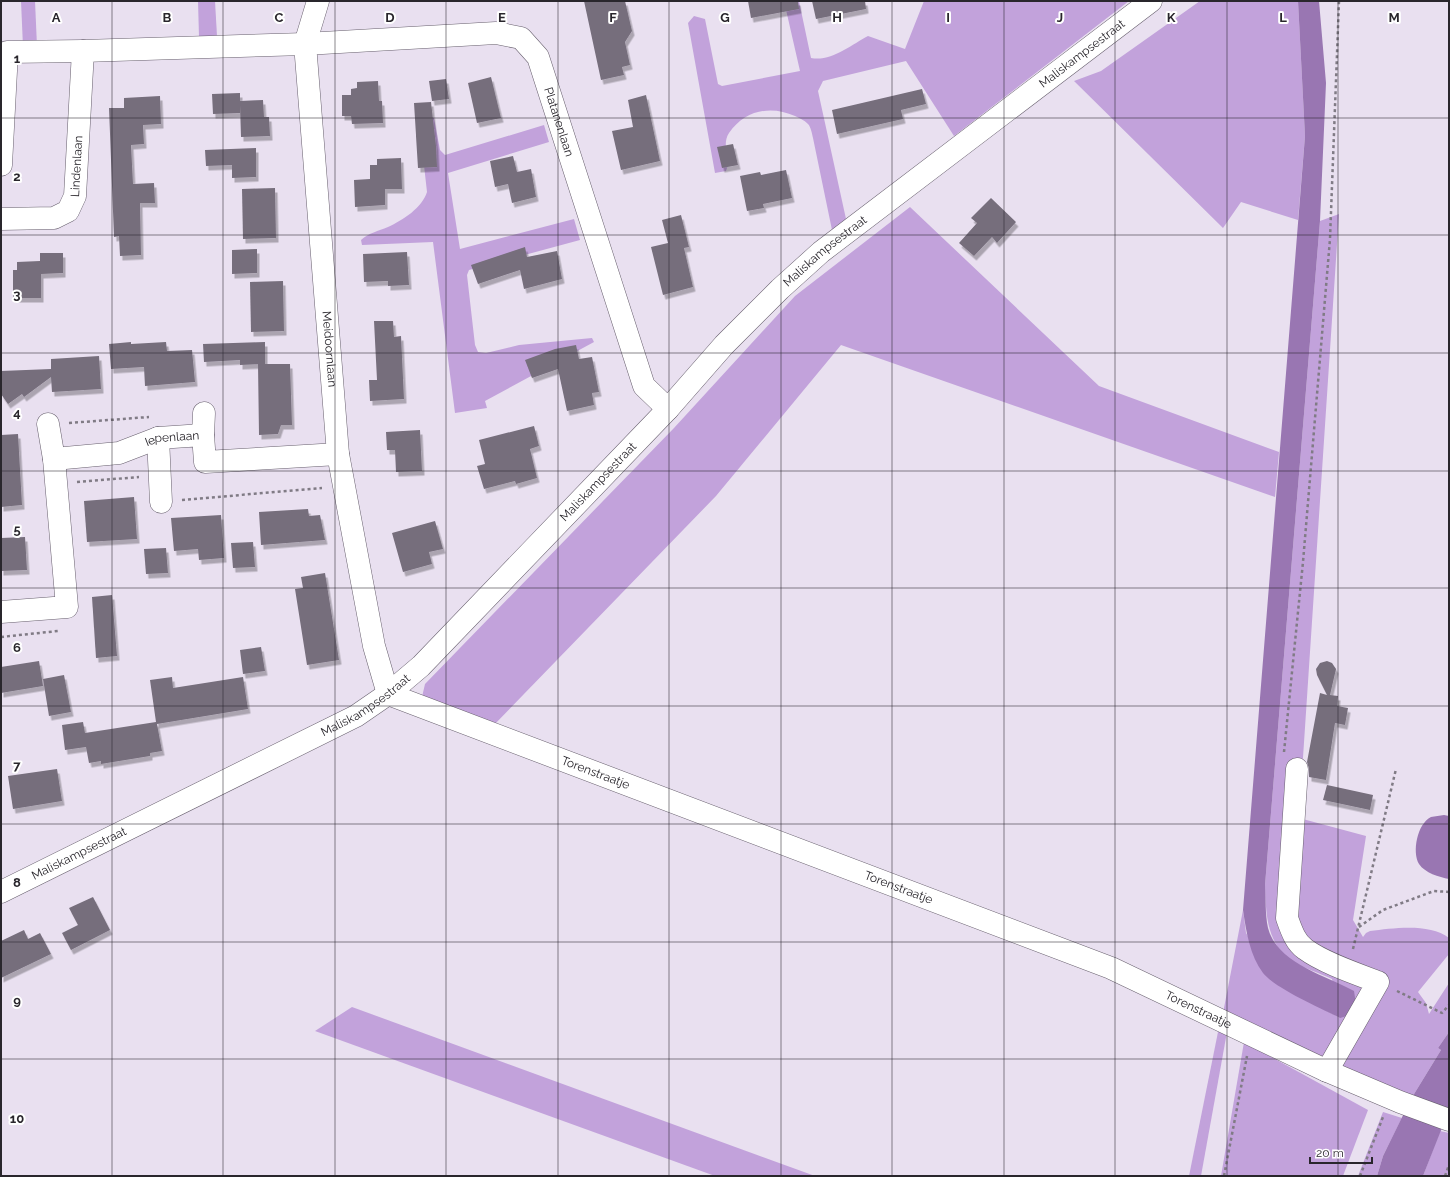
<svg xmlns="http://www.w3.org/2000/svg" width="1450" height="1177" viewBox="0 0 1450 1177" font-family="Raleway,sans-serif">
  <defs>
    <filter id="shadow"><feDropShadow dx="2.5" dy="4.5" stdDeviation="0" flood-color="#0004"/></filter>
  </defs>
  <rect width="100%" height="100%" fill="#e9e0f0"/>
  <g fill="#c2a2db">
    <path d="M 21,1 L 35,1 L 37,46 L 23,47 Z"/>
    <path d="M 198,1 L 215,1 L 217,36 L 199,37 Z"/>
    <path d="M 784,1 L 799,1 L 811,58 C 831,62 851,45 868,36 L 905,49 L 924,1 L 1129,1 L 954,136 L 906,61 L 823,81 L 818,91 L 846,219 L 832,230 L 813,138 C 812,134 811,127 808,124 C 804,120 799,118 795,116 C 771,105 745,110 729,133 C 721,145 731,159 726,171 L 715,173 L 688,23 L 694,16 L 705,19 L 718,84 L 722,86 L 800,71 Z"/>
    <path d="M 1200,1 L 1298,1 L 1305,136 L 1298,220 L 1241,202 L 1223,228 L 1074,81 L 1101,71 Z"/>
    <path d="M 423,115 L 434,118 L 440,150 L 445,155 L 544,125 L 549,142 L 448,173 L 460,249 L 574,219 L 580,240 L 469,270 L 467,275 L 475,345 L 478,352 L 486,353 L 519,345 L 592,338 L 594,342 L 485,401 L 487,408 L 455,413 L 433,242 L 362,245 L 361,240 C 369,233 378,231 388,227 C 403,220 422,208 427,192 L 419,121 Z"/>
    <path d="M 910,207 L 1099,386 L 1279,452 L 1275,497 L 841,345 L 716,496 L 493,726 L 422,697 L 425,684 L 674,428 L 795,296 Z"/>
    <path d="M 1339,214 L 1299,818 L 1366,836 L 1353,920 L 1363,937 L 1366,933 L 1370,931 C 1394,928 1430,923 1449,938 L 1449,954 L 1418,992 L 1426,1003 L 1429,1014 L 1449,983 L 1449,1032 L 1438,1048 L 1441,1050 L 1411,1099 L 1223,1013 L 1243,910 L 1246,933 L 1280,986 L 1340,1018 L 1332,979 C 1319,973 1304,968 1292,961 C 1266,943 1266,913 1265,885 L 1320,221 Z"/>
    <path d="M 352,1007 L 815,1176 L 715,1176 L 315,1031 Z"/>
    <path d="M 1219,1027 L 1227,1032 L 1201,1176 L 1189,1176 Z"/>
    <path d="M 1244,1042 L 1368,1110 L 1343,1176 L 1221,1176 Z"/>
    <path d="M 1383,1112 L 1402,1118 L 1383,1156 L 1377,1176 L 1358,1176 Z"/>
    <path d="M 1440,1131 L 1449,1133 L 1449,1176 L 1423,1176 Z"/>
  </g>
  <g fill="#9976b2">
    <path d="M 1298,1 L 1319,1 L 1326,83 L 1320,221 L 1265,885 C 1266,899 1265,914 1268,928 C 1277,963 1325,975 1354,991 L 1356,1004 L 1350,1015 L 1340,1018 C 1321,1008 1276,989 1263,973 C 1250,956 1246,931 1243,910 L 1305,136 Z"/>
    <path d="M 1444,815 L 1449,816 L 1449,879 C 1439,877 1425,873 1419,864 C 1412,852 1417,824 1431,817 C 1435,816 1440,816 1444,815 Z"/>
    <path d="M 1449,1032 L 1449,1110 L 1423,1176 L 1377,1176 L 1383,1156 L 1411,1099 L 1441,1050 L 1438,1048 Z"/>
  </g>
  <g fill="#766e7c" filter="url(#shadow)">
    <path d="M 584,1 L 625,1 L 632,31 L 625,42 L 630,65 L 622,67 L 624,75 L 601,80 Z"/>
    <path d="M 748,1 L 798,1 L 799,9 L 751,18 Z"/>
    <path d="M 812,1 L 865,1 L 866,9 L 816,19 Z"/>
    <path d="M 491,77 L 501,118 L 477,123 L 468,83 Z"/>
    <path d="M 446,79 L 449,99 L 432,101 L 429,81 Z"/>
    <path d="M 378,81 L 379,101 L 382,101 L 383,123 L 352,124 L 351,116 L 342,116 L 342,95 L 351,95 L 351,89 L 357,88 L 357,82 Z"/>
    <path d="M 922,89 L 926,104 L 901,110 L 903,119 L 837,134 L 832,110 Z"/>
    <path d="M 240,93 L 240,101 L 263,100 L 264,117 L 269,117 L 270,136 L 241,137 L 240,105 L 240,113 L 213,114 L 212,94 Z"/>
    <path d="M 646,95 L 660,161 L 621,170 L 612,131 L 633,127 L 628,100 Z"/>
    <path d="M 160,96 L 161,124 L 143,125 L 144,144 L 131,145 L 133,184 L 154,183 L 155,203 L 140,203 L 141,255 L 120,256 L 119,236 L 114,237 L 109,108 L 124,108 L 124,98 Z"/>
    <path d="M 431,102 L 436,146 L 437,167 L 418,168 L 414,103 Z"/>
    <path d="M 733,144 L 738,165 L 722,168 L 717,147 Z"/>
    <path d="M 256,148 L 256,177 L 232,178 L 232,165 L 206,166 L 205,150 Z"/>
    <path d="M 513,156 L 517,172 L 531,169 L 536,197 L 512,203 L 508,184 L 495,187 L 490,161 Z"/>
    <path d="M 401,158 L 402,189 L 385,189 L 385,205 L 355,207 L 354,180 L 370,179 L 370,165 L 377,165 L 377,159 Z"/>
    <path d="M 786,170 L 792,198 L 763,204 L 764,208 L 747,211 L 740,176 L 760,172 L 761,175 Z"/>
    <path d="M 275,188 L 276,238 L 243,239 L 242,189 Z"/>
    <path d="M 991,198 L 1016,222 L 997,243 L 992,237 L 974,256 L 959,243 L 977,223 L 971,218 Z"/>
    <path d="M 681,215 L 689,247 L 684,248 L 693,287 L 663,295 L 651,247 L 668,243 L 662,220 Z"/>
    <path d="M 525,247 L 527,257 L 557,251 L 562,279 L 524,289 L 520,270 L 478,284 L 471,265 Z"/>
    <path d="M 257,249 L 257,273 L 232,274 L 232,250 Z"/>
    <path d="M 407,252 L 409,285 L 388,286 L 388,281 L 364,282 L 363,254 Z"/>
    <path d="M 40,253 L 63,253 L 63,273 L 41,274 L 41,298 L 13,298 L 13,270 L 17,270 L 17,262 L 40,261 Z"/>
    <path d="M 283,281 L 284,331 L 251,332 L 250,282 Z"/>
    <path d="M 374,321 L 393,321 L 394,337 L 401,336 L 404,399 L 370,401 L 369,380 L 377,380 Z"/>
    <path d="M 131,342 L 131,344 L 166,342 L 167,351 L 192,350 L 195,382 L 145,386 L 144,367 L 111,369 L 109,344 Z"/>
    <path d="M 265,342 L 265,364 L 240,365 L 240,360 L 204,362 L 203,344 Z"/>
    <path d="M 576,345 L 579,359 L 592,357 L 599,392 L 592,393 L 594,405 L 567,411 L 558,369 L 532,378 L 525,360 L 555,349 Z"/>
    <path d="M 99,356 L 101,389 L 52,392 L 51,377 L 24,397 L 22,394 L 8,404 L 1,394 L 1,371 L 51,369 L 51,359 Z"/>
    <path d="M 258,364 L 290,364 L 292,425 L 281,425 L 278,434 L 259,435 Z"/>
    <path d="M 534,426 L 539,446 L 530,449 L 537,478 L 516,484 L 515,481 L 484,489 L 477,466 L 485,464 L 479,440 Z"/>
    <path d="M 420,430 L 422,471 L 396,472 L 395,450 L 387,450 L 386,432 Z"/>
    <path d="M 18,434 L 22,505 L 1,507 L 1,435 Z"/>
    <path d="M 134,497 L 137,539 L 87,542 L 84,501 Z"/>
    <path d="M 308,509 L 309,516 L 320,515 L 325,540 L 261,545 L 259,512 Z"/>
    <path d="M 221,515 L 224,558 L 199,560 L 198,549 L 174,551 L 171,518 Z"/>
    <path d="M 435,521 L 443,549 L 429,552 L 432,564 L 403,572 L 392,533 Z"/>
    <path d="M 25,537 L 27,570 L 1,571 L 1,538 Z"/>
    <path d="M 253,542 L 255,567 L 233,568 L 231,543 Z"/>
    <path d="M 166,548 L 168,573 L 146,574 L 144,549 Z"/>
    <path d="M 325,573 L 339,660 L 307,665 L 295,589 L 303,588 L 301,577 Z"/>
    <path d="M 112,595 L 117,656 L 96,658 L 92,597 Z"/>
    <path d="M 261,647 L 265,671 L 243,674 L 240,650 Z"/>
    <path d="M 39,661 L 43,686 L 1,693 L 1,667 Z"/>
    <path d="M 1327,661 L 1332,663 L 1336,669 L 1330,695 L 1338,696 L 1337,706 L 1348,708 L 1345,725 L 1335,723 L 1326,780 L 1309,777 L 1309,769 L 1307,762 L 1320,693 L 1327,695 L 1317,675 L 1316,669 L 1320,663 Z"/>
    <path d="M 64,675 L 71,712 L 49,716 L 43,679 Z"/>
    <path d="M 172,677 L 173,688 L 243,677 L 248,709 L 157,724 L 162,751 L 150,753 L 150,756 L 101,764 L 101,761 L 89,763 L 86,747 L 65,750 L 62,725 L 83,722 L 85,733 L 156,722 L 150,680 Z"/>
    <path d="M 57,769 L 62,801 L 13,809 L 8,776 Z"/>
    <path d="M 1327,785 L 1373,795 L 1370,810 L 1323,800 Z"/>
    <path d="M 93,897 L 110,930 L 71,950 L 62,933 L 78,925 L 69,908 Z"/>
    <path d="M 24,930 L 28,939 L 40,933 L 51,954 L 1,978 L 1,941 Z"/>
  </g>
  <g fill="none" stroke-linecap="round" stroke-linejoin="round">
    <defs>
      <g id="minor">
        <path id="s1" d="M 318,1 L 305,44 L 338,454 L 374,646 L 388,694"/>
        <path d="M 1,165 L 7,52 L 83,51"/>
        <path id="s2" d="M 1,219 L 54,218 L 68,211 L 75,196 L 83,51 L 305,44 L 496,33 L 521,38 L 538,57 L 644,386 L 668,409"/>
        <path d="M 203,435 L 204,413"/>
        <path d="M 158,438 L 161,502"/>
        <path id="s3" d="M 54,459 L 119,453 L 158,438 L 203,435 L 205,462 L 338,454"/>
        <path d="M 1,612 L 67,607 L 54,459 L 48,424"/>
        <path id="s4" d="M 388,694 L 1111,968 L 1327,1071 L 1400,1102 L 1449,1120"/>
        <path d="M 1297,769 L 1287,918 C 1291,929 1295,942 1305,949 C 1324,963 1357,974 1378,982 L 1327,1071"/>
        <path id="s5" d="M 1,892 L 356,716 L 388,694 L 421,666 L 668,409 L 724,345 L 780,289 L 821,252 L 1151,1"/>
      </g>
    </defs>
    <use href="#minor" stroke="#68606e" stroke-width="23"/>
    <g stroke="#807b85" stroke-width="2.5" stroke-dasharray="3 3" stroke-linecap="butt">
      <path d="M 69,423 L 149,417"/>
      <path d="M 77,482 L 139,477"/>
      <path d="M 182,500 L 322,488"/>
      <path d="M 1,637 L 58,631"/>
      <path d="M 1284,752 L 1303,562 L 1330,239 L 1339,1"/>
      <path d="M 1359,927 L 1383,910 L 1434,891 L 1449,892"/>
      <path d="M 1353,949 L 1396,769"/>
      <path d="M 1397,991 L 1442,1013 L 1449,1005"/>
      <path d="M 1224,1176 L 1247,1056"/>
      <path d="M 1360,1176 L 1383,1117"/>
      <path d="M 1445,1176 L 1449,1165"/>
    </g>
    <use href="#minor" stroke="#fff" stroke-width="22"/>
  </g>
  <path fill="none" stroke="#29262c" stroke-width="1" stroke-opacity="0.55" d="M 112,1 L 112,1176M 223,1 L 223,1176M 335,1 L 335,1176M 446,1 L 446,1176M 558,1 L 558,1176M 669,1 L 669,1176M 781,1 L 781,1176M 892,1 L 892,1176M 1004,1 L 1004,1176M 1115,1 L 1115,1176M 1227,1 L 1227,1176M 1338,1 L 1338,1176M 1,118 L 1449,118M 1,235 L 1449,235M 1,353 L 1449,353M 1,471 L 1449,471M 1,588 L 1449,588M 1,706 L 1449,706M 1,824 L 1449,824M 1,942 L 1449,942M 1,1059 L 1449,1059"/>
  <g text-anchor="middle" stroke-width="4" stroke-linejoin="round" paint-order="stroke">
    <g font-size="12" fill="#29262c" stroke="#fff">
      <text dy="4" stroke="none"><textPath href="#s5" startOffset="1382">Maliskampsestraat</textPath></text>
      <text dy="4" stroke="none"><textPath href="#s2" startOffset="763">Platanenlaan</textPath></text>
      <text dy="4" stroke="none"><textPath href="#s2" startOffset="115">Lindenlaan</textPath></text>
      <text dy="4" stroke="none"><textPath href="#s5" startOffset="1058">Maliskampsestraat</textPath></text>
      <text dy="4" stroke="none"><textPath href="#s1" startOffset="351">Meidoornlaan</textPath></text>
      <text dy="4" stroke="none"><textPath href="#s3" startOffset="121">Iepenlaan</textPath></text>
      <text dy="4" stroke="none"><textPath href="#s5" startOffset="734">Maliskampsestraat</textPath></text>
      <text dy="4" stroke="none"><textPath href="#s5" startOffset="410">Maliskampsestraat</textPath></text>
      <text dy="4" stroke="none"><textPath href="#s4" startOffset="222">Torenstraatje</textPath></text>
      <text dy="4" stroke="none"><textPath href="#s5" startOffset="87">Maliskampsestraat</textPath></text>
      <text dy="4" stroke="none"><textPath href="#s4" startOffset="546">Torenstraatje</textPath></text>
      <text dy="4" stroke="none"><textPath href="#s4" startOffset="870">Torenstraatje</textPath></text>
    </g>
  </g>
  <g font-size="13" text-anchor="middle" font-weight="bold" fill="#29262c" stroke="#fff" stroke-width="4" stroke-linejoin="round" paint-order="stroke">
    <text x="56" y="22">A</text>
    <text x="167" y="22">B</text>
    <text x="279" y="22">C</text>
    <text x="390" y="22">D</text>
    <text x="502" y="22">E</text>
    <text x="613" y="22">F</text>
    <text x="725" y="22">G</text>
    <text x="837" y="22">H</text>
    <text x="948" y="22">I</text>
    <text x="1060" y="22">J</text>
    <text x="1171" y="22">K</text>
    <text x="1283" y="22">L</text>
    <text x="1394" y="22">M</text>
    <text x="17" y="63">1</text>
    <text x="17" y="181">2</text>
    <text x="17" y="299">3</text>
    <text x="17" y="417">4</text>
    <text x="17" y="534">5</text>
    <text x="17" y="652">6</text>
    <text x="17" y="770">7</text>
    <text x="17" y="887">8</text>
    <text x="17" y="1005">9</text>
    <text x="17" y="1123">10</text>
  </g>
  <rect width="1450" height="1177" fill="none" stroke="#29262c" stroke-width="4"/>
  <path d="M1310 1157v6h62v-6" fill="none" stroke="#29262c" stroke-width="2"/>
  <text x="1316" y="1157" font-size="12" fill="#29262c" stroke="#ffffff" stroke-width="3" paint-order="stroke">20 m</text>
</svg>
